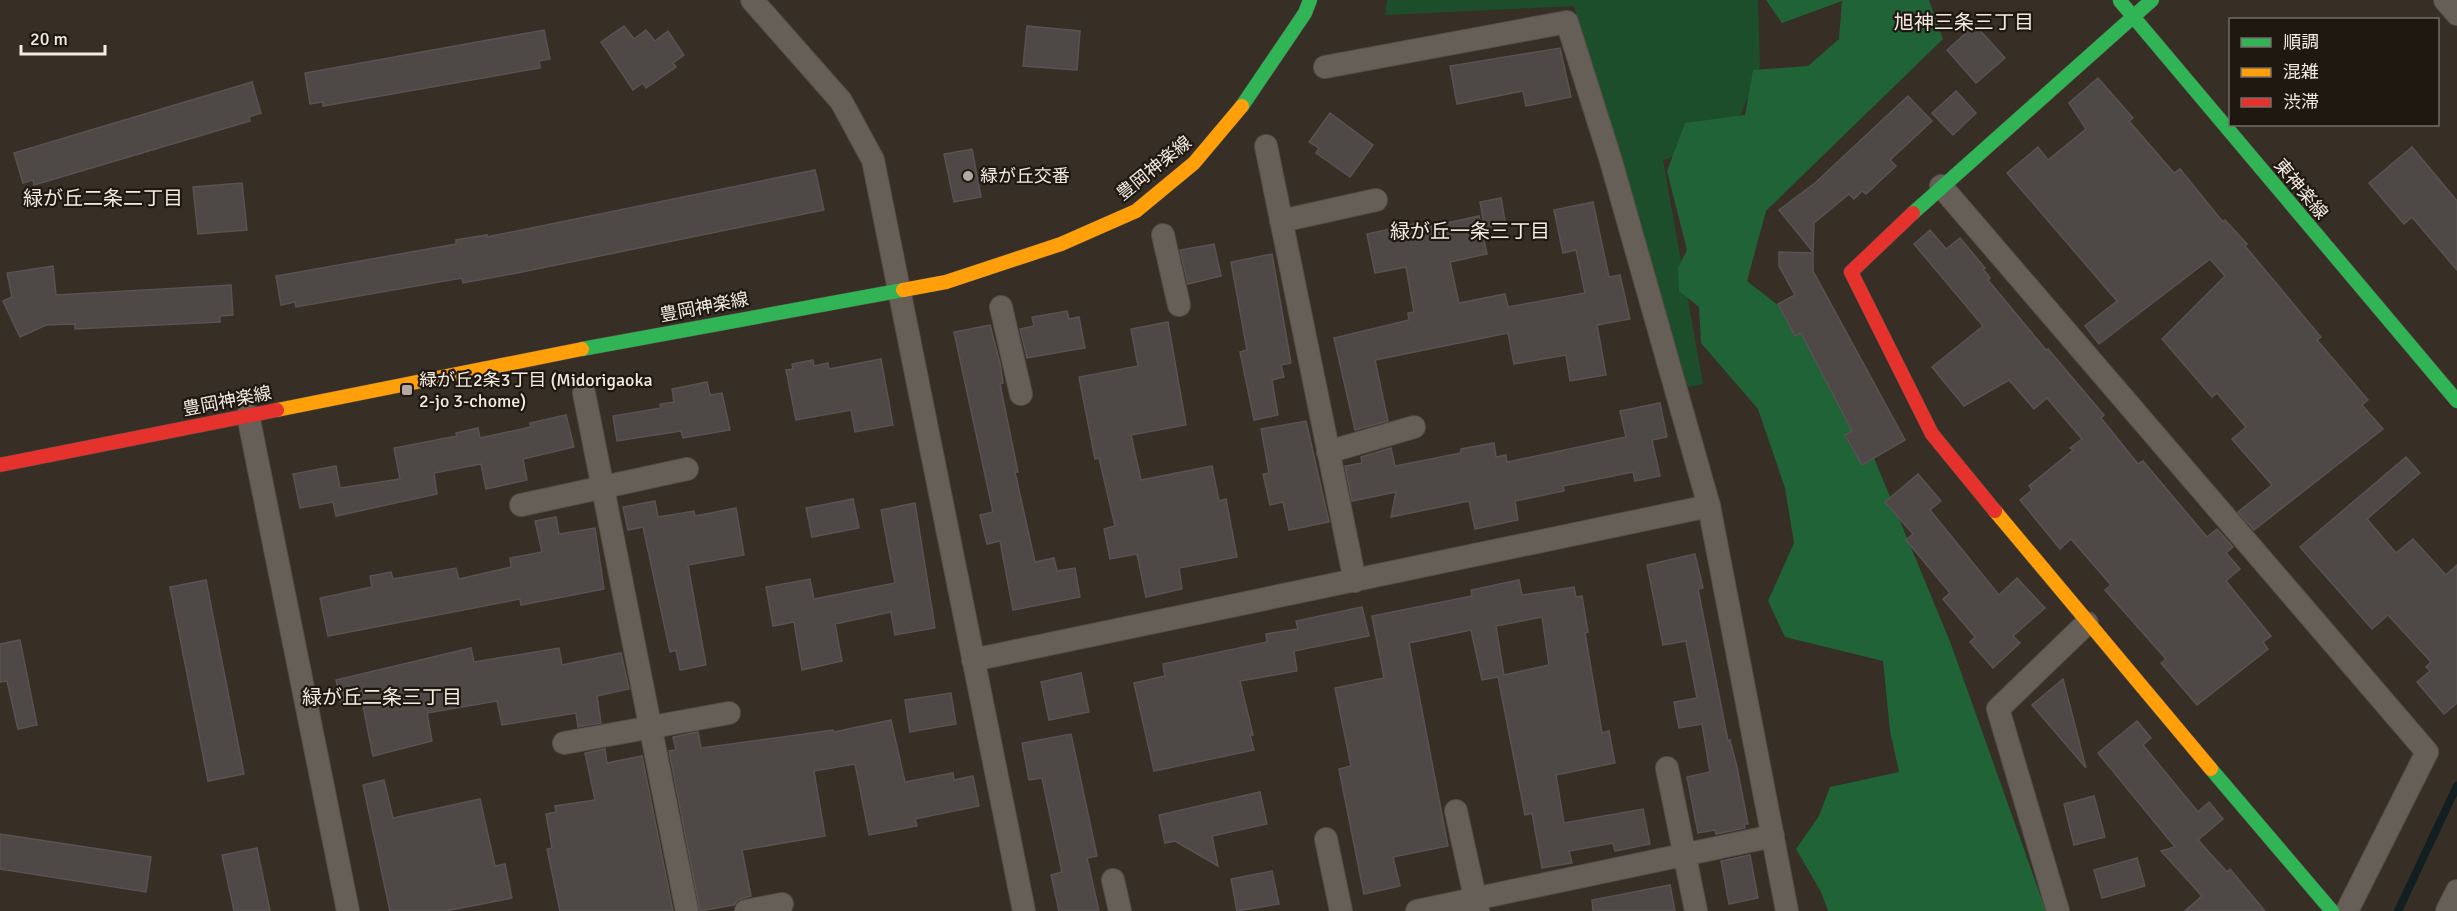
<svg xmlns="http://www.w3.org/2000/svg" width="2457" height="911" viewBox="0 0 2457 911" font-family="Signika,'Noto Sans JP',sans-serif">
  <rect width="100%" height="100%" fill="#372e26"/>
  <path fill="#1c4e2b" d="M 1387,0 L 1758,0 L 1760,67 L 1730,141 L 1663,160 L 1703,384 L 1688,387 L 1574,6 L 1385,15 Z"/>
  <path fill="#1f6336" d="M 1766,0 L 1929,0 L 1943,39 L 1766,211 L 1747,281 L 1806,327 L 1869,446 L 1951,644 L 2046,911 L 1828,911 L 1821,892 L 1796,849 L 1819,816 L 1830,787 L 1899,772 L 1890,731 L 1883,661 L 1785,637 L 1768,601 L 1794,543 L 1785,488 L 1758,409 L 1701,343 L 1699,307 L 1679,291 L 1678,268 L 1687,250 L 1667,171 L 1685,123 L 1745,115 L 1753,70 L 1808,66 L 1839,39 L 1842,1 L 1782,23 Z"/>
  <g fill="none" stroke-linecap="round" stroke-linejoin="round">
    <path stroke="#121f21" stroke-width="8" d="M 2398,911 L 2457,786"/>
  </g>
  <g fill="#4e4947" stroke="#585353" stroke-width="1.5" fill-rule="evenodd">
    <path d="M 1975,25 L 2005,58 L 1976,83 L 1947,50 Z"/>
    <path d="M 624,26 L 634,39 L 646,30 L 655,41 L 668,31 L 684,55 L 673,63 L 676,67 L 646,88 L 643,83 L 633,90 L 601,42 Z"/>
    <path d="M 1027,26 L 1080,31 L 1077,70 L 1023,66 Z"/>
    <path d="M 544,30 L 550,59 L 539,61 L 540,68 L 323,106 L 323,102 L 310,104 L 305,73 Z"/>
    <path d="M 1560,48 L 1571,97 L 1526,106 L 1523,91 L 1457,104 L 1450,66 Z"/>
    <path d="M 2098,78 L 2133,118 L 2129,121 L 2174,173 L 2180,169 L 2223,222 L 2225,220 L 2247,244 L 2245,246 L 2321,337 L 2317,340 L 2368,400 L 2362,405 L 2383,429 L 2254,530 L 2238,512 L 2272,485 L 2232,439 L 2246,427 L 2217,393 L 2212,397 L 2162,339 L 2225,276 L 2210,259 L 2099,344 L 2085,326 L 2117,301 L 2007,173 L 2038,147 L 2048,160 L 2086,129 L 2069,103 Z"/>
    <path d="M 252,82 L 261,113 L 249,117 L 250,121 L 34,185 L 33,180 L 23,183 L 14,153 Z"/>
    <path d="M 1956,91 L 1976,113 L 1953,135 L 1932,113 Z"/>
    <path d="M 1908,96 L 1932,121 L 1890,160 L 1896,166 L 1866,194 L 1862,191 L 1854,199 L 1849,194 L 1814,223 L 1813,252 L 1779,210 L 1815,183 Z"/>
    <path d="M 1330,113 L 1373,145 L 1350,177 L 1316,153 L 1319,148 L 1309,142 Z"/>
    <path d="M 2412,147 L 2457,201 L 2457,270 L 2412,217 L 2404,224 L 2369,183 Z"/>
    <path d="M 972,149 L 981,197 L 954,202 L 944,154 Z"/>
    <path d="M 815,170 L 824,210 L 517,273 L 463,283 L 462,278 L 296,307 L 295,302 L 281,305 L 276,276 L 456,244 L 456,240 L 487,235 L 487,237 Z"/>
    <path d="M 242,183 L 247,230 L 198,234 L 193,187 Z"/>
    <path d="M 1501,198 L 1506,226 L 1485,230 L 1480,202 Z"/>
    <path d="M 1593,202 L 1609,277 L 1620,275 L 1630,319 L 1597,325 L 1606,375 L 1570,381 L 1566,355 L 1514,364 L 1508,333 L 1375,360 L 1388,421 L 1355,430 L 1334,338 L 1409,320 L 1408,313 L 1414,312 L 1406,267 L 1375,273 L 1367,234 L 1414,224 L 1415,230 L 1479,216 L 1487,254 L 1450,262 L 1459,303 L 1505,294 L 1508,307 L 1585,293 L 1576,250 L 1563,253 L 1554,210 Z"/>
    <path d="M 1930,230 L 1946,249 L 1960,238 L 1985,268 L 1983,269 L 1990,278 L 1988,280 L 2046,350 L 2048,349 L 2104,415 L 2101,418 L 2138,464 L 2143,461 L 2207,537 L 2217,529 L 2233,547 L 2226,553 L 2240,569 L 2226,581 L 2271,636 L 2263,642 L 2268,649 L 2197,705 L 2161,663 L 2166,659 L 2105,590 L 2111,585 L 2071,539 L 2060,549 L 2020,500 L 2032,490 L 2029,486 L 2073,450 L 2070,448 L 2082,439 L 2047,398 L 2034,409 L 2009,380 L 1964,406 L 1932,367 L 1983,326 L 1914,244 Z"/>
    <path d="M 1214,244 L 1221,276 L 1188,284 L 1180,250 Z"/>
    <path d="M 1779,252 L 1813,253 L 1813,271 L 1905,440 L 1862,465 L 1845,435 L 1852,431 L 1801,333 L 1795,336 L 1778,304 L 1795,295 L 1779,266 Z"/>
    <path d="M 1272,254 L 1291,363 L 1281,365 L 1284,377 L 1272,380 L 1278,415 L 1254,420 L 1240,352 L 1247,350 L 1231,262 Z"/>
    <path d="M 53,266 L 56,295 L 231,285 L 233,315 L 220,316 L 220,322 L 75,329 L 75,324 L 46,325 L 20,337 L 3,301 L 12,297 L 7,273 Z"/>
    <path d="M 1067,311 L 1069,319 L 1079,317 L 1085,348 L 1027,358 L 1020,329 L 1034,326 L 1032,317 Z"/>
    <path d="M 1168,322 L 1186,425 L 1131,435 L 1141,480 L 1212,466 L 1219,501 L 1226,499 L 1237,557 L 1179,568 L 1182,589 L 1146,597 L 1137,554 L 1110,559 L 1104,529 L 1115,526 L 1099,458 L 1095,459 L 1079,377 L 1138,366 L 1131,329 Z"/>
    <path d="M 990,325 L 1000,363 L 1003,383 L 1000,384 L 1018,472 L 1015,472 L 1035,562 L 1054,558 L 1057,571 L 1075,568 L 1080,597 L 1013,610 L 1000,541 L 987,544 L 980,515 L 993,512 L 954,332 Z"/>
    <path d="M 881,359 L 893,425 L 855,432 L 851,410 L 796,420 L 786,370 L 793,369 L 792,364 L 813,360 L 814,366 L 828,363 L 829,369 Z"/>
    <path d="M 707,382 L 710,395 L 722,393 L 730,430 L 683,438 L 681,431 L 617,441 L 613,416 L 661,408 L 660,404 L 674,402 L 672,389 Z"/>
    <path d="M 1660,403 L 1667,437 L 1652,440 L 1660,476 L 1635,481 L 1633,472 L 1563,486 L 1564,491 L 1515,501 L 1518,520 L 1475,529 L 1469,501 L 1391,517 L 1396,492 L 1352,501 L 1345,466 L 1362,463 L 1361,457 L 1391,448 L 1395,466 L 1461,453 L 1461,449 L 1494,443 L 1496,457 L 1506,455 L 1507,462 L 1626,437 L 1620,411 Z"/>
    <path d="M 566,415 L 574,447 L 523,459 L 527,480 L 486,489 L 481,464 L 434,473 L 437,494 L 336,516 L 333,502 L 300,508 L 293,474 L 336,466 L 340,488 L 400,479 L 394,448 L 457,436 L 456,433 L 478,428 L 480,438 L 531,427 L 530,423 Z"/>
    <path d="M 1306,421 L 1329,522 L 1289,530 L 1283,502 L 1270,505 L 1263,474 L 1269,473 L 1261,429 Z"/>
    <path d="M 2406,457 L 2420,473 L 2367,519 L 2396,553 L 2413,539 L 2446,575 L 2457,565 L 2457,703 L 2444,714 L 2417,682 L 2430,671 L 2426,667 L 2431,662 L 2388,615 L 2372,629 L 2300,547 Z"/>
    <path d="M 1918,474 L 1941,501 L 1930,510 L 1999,595 L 2017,578 L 2045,608 L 2013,636 L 2020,643 L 1993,668 L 1970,642 L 1975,637 L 1943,599 L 1950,593 L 1906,540 L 1913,534 L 1885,502 Z"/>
    <path d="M 853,499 L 859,528 L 812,537 L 806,508 Z"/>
    <path d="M 655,501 L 658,517 L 694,511 L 695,516 L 736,508 L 744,555 L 688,565 L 706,665 L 680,670 L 676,650 L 670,652 L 643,527 L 628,530 L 623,507 Z"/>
    <path d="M 915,503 L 935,628 L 895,635 L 891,612 L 835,624 L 842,661 L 802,670 L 794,622 L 773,626 L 766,587 L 810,579 L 814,599 L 895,583 L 881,510 Z"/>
    <path d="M 556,517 L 559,534 L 595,528 L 604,589 L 521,605 L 520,599 L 328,636 L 320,598 L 372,587 L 370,576 L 391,572 L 393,579 L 456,568 L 459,579 L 511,567 L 510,558 L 542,552 L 535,521 Z"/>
    <path d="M 1695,554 L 1703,588 L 1698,589 L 1728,741 L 1730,740 L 1737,767 L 1748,824 L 1744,824 L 1745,828 L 1716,834 L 1715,830 L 1698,833 L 1687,777 L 1710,772 L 1702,724 L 1679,728 L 1674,702 L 1697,698 L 1686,641 L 1663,645 L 1647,565 Z"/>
    <path d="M 206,580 L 244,774 L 208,781 L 170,587 Z"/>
    <path d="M 1519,580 L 1522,595 L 1574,587 L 1576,597 L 1582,596 L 1588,632 L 1585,633 L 1602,733 L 1609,731 L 1615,763 L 1556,775 L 1564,823 L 1643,809 L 1650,844 L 1615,851 L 1613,843 L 1569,851 L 1572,863 L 1542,868 L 1532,813 L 1525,815 L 1498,677 L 1482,680 L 1471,630 L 1409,643 L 1448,846 L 1393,857 L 1400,886 L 1364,894 L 1339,769 L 1351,766 L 1335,688 L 1384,678 L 1372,616 L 1472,596 L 1471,590 ZM 1542,617 L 1549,665 L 1504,675 L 1496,626 Z"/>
    <path d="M 1362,607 L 1369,636 L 1294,651 L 1297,671 L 1240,681 L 1253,735 L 1250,735 L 1254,750 L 1154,771 L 1134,683 L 1165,676 L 1163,664 L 1267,642 L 1266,634 L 1298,629 L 1296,621 Z"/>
    <path d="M 20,640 L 37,725 L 18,729 L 7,681 L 0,682 L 0,644 Z"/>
    <path d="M 471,648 L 474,662 L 559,648 L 562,665 L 621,653 L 629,689 L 597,696 L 601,723 L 578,727 L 576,713 L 502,725 L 497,701 L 427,713 L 432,741 L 373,756 L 363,706 L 361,706 L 359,702 L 342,706 L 336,680 Z"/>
    <path d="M 1081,673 L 1089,712 L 1049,720 L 1041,682 Z"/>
    <path d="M 2063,679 L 2086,768 L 2032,705 Z"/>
    <path d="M 951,693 L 956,724 L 910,732 L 905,700 Z"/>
    <path d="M 891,720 L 905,782 L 953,773 L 954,780 L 973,776 L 979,806 L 915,819 L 917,826 L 869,835 L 855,764 L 814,771 L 825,836 L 742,850 L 751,896 L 738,900 L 734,905 L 700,911 L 669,751 L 676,750 L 673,737 L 698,732 L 701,748 L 833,730 L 834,732 Z"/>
    <path d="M 2137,721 L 2151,738 L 2143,745 L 2198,812 L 2209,802 L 2223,819 L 2198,840 L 2227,872 L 2230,869 L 2265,911 L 2185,911 L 2202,896 L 2161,851 L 2175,847 L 2098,753 Z"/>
    <path d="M 1071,734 L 1097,856 L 1087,858 L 1099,911 L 1059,911 L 1051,875 L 1062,872 L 1042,778 L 1029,780 L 1022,743 Z"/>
    <path d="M 605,749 L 607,763 L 642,756 L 673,911 L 560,911 L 547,849 L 552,848 L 546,814 L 556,812 L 555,806 L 595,800 L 585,753 Z"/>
    <path d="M 384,780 L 393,818 L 480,799 L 495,866 L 505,864 L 512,898 L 446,911 L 390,911 L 363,785 Z"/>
    <path d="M 1260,792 L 1267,824 L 1212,836 L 1218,866 L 1175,841 L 1165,843 L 1159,815 Z"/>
    <path d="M 2094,796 L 2105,837 L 2074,845 L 2064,804 Z"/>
    <path d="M 0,834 L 151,857 L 146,892 L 0,869 Z"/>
    <path d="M 257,848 L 270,911 L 234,911 L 222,855 Z"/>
    <path d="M 1750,855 L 1758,898 L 1729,904 L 1721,861 Z"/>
    <path d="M 2137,858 L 2145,886 L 2102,898 L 2094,870 Z"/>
    <path d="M 1272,871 L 1279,904 L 1237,911 L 1231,879 Z"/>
    <path d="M 1670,885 L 1675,911 L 1593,911 L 1592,900 Z"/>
  </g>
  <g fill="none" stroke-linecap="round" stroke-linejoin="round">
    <defs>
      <g id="street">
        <path d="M 752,0 L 841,101 L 873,160 L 1024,911"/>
        <path d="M 2445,0 L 2457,14"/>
        <path d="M 1325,67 L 1567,22 L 1611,161 L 1709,506 L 1787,911"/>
        <path d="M 1266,146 L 1355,581"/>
        <path d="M 1941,186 L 2427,752 L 2347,911"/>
        <path d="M 1281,221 L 1376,200"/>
        <path d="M 1163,235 L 1179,305"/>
        <path d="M 1001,307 L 1021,394"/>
        <path d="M 584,393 L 687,911"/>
        <path d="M 248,415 L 348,911"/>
        <path d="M 1328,452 L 1414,427"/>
        <path d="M 521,505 L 687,469"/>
        <path d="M 973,660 L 1709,506"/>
        <path d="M 564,743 L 729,713"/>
        <path d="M 1667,768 L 1696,911"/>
        <path d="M 1456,811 L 1478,911"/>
        <path d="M 1326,839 L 1341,911"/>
        <path d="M 1113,880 L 1120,911"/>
        <path d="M 746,911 L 782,904"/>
        <path d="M 1417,911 L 1773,836"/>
        <path d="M 2058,911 L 1998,709 L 2087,623"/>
        <path d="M 2447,911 L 2457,891"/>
      </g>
      <g id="fast">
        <path d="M 2120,1 L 2457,401"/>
        <path d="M 1242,106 L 1305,13 L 1310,0"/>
        <path d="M 1913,213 L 2152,0"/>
        <path d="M 582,349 L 903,290"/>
        <path d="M 2211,769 L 2332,911"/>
      </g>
      <g id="slow">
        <path d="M 903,290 L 946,282 L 1061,244 L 1136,211 L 1194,163 L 1242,106"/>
        <path d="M 277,410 L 582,349"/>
        <path d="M 1995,511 L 2211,769"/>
      </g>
      <g id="jam">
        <path d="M 1913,213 L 1851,272 L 1932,434 L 1995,511"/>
        <path d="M 0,465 L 277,410"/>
      </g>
    </defs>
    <use href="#street" stroke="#544d46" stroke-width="24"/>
    <use href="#fast" stroke="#544d46" stroke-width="15"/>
    <use href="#slow" stroke="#544d46" stroke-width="15"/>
    <use href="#jam" stroke="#544d46" stroke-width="15"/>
    <use href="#street" stroke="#665f58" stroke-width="22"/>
    <use href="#fast" stroke="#30b455" stroke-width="14"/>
    <use href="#slow" stroke="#ff9f0a" stroke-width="14"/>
    <use href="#jam" stroke="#e5322d" stroke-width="14"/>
  </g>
  <g fill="#b2a9a0" stroke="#1e1811" stroke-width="2">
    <circle cx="968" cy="176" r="6"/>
    <rect x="401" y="384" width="12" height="12" rx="3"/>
  </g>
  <g text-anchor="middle" stroke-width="4.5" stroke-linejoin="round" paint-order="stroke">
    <g font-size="18" fill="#f4ebe2" stroke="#1e1811">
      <text transform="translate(1154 168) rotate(-39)" y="6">豊岡神楽線</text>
      <text transform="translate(2301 189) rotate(50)" y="6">東神楽線</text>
      <text transform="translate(704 307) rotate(-11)" y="6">豊岡神楽線</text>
      <text transform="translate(227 401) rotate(-11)" y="6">豊岡神楽線</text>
    </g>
    <g font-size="18" fill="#f4ebe2" stroke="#1e1811" text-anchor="start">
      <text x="980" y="182">緑が丘交番</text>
      <text x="419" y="386">緑が丘2条3丁目 (Midorigaoka<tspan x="419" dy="21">2-jo 3-chome)</tspan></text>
    </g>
    <g font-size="20" fill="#f4ebe2" stroke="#1e1811">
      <text x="1964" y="29">旭神三条三丁目</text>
      <text x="103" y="205">緑が丘二条二丁目</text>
      <text x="1470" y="238">緑が丘一条三丁目</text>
      <text x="382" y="704">緑が丘二条三丁目</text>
    </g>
  </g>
  <rect x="2229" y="18" width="210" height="108" fill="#1e1811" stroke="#746c65" stroke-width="1.5"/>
  <rect x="2241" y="38" width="30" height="9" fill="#30b455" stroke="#746c65" stroke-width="1.5"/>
  <text x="2283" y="48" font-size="18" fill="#f4ebe2">順調</text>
  <rect x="2241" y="68" width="30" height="9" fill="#ff9f0a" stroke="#746c65" stroke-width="1.5"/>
  <text x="2283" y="78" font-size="18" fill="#f4ebe2">混雑</text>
  <rect x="2241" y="98" width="30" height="9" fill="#e5322d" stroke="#746c65" stroke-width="1.5"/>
  <text x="2283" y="108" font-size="18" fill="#f4ebe2">渋滞</text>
  <path d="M21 45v9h84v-9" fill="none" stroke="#f4ebe2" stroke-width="3"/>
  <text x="30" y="45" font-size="18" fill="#f4ebe2" stroke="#1e1811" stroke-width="4.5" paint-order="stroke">20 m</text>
</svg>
